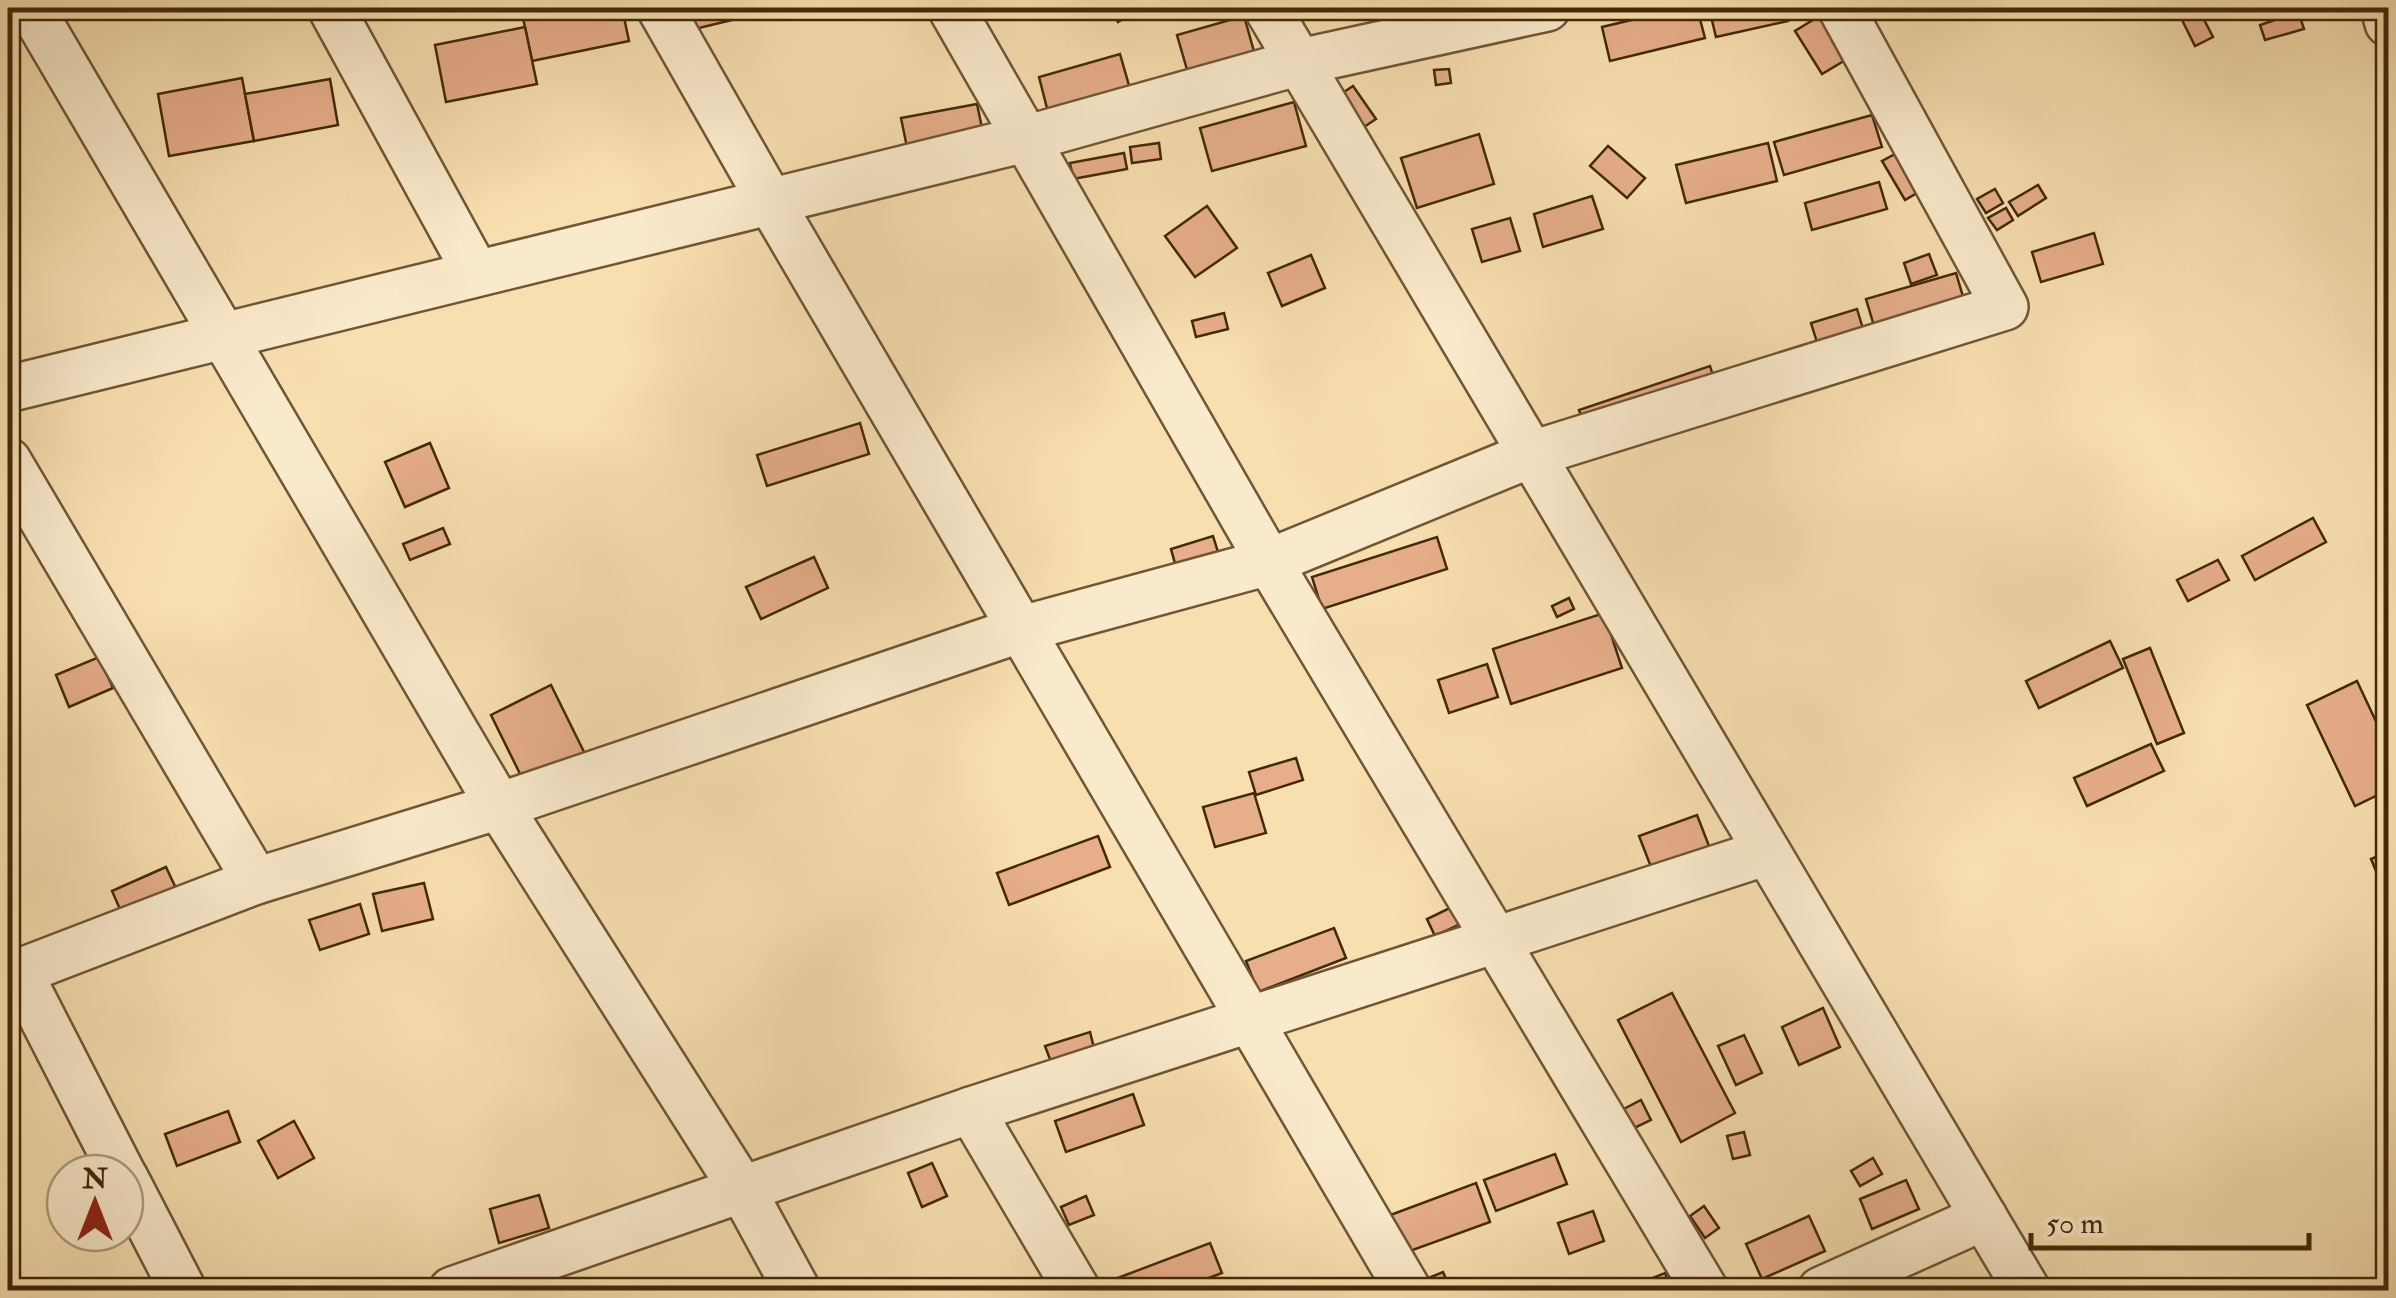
<svg xmlns="http://www.w3.org/2000/svg" width="2396" height="1298" viewBox="0 0 2396 1298" font-family="'IM FELL Double Pica',serif">
  <rect width="100%" height="100%" fill="#f8dfb0"/>
  <filter id="stains"><feTurbulence type="fractalNoise" baseFrequency=".002" numOctaves="4"/><feColorMatrix values="0 0 0 0 .2 0 0 0 0 .09 0 0 0 0 .02 0 0 0 .5 -.17"/></filter>
  <radialGradient id="worn" r=".72"><stop offset=".6" stop-color="#630" stop-opacity="0"/><stop offset="1" stop-color="#630" stop-opacity=".3"/></radialGradient>
  <g fill="#e7ae8b" stroke="#42290a" stroke-width="2.5">
    <path d="M 521,8 L 622,8 L 629,41 L 532,61 Z"/>
    <path d="M 689,8 L 781,8 L 695,29 Z"/>
    <path d="M 1109,8 L 1140,8 L 1118,22 Z"/>
    <path d="M 1682,8 L 1697,8 L 1705,38 L 1610,61 L 1602,27 Z"/>
    <path d="M 1709,8 L 1785,8 L 1788,21 L 1716,37 Z"/>
    <path d="M 2182,8 L 2198,8 L 2213,37 L 2195,46 L 2177,10 Z"/>
    <path d="M 2274,8 L 2297,8 L 2304,29 L 2265,40 L 2260,25 L 2278,19 Z"/>
    <path d="M 1821,15 L 1847,59 L 1822,74 L 1795,31 Z"/>
    <path d="M 1244,16 L 1255,55 L 1188,73 L 1177,35 Z"/>
    <path d="M 525,27 L 537,84 L 446,102 L 435,45 Z"/>
    <path d="M 1120,54 L 1130,89 L 1048,112 L 1039,77 Z"/>
    <path d="M 1449,69 L 1451,83 L 1436,85 L 1434,70 Z"/>
    <path d="M 242,78 L 254,141 L 169,156 L 158,94 Z"/>
    <path d="M 330,79 L 338,125 L 254,141 L 245,94 Z"/>
    <path d="M 1353,86 L 1376,119 L 1361,129 L 1338,96 Z"/>
    <path d="M 1294,102 L 1306,146 L 1212,171 L 1200,128 Z"/>
    <path d="M 977,104 L 985,142 L 909,157 L 901,118 Z"/>
    <path d="M 1872,115 L 1882,147 L 1784,175 L 1774,142 Z"/>
    <path d="M 1479,134 L 1494,184 L 1417,208 L 1401,158 Z"/>
    <path d="M 1159,143 L 1161,159 L 1132,163 L 1130,147 Z"/>
    <path d="M 1768,143 L 1777,181 L 1686,203 L 1676,165 Z"/>
    <path d="M 1608,146 L 1645,178 L 1627,198 L 1590,166 Z"/>
    <path d="M 1899,152 L 1922,190 L 1905,200 L 1882,161 Z"/>
    <path d="M 1124,153 L 1127,169 L 1073,179 L 1070,163 Z"/>
    <path d="M 1879,182 L 1887,209 L 1812,230 L 1805,203 Z"/>
    <path d="M 2038,185 L 2046,198 L 2018,216 L 2009,202 Z"/>
    <path d="M 1995,189 L 2003,203 L 1986,213 L 1977,199 Z"/>
    <path d="M 1592,196 L 1603,229 L 1543,247 L 1534,214 Z"/>
    <path d="M 1207,206 L 1237,248 L 1195,277 L 1165,236 Z"/>
    <path d="M 2006,208 L 2013,220 L 1997,230 L 1988,218 Z"/>
    <path d="M 1510,218 L 1520,251 L 1482,262 L 1472,229 Z"/>
    <path d="M 2094,233 L 2103,264 L 2041,282 L 2032,252 Z"/>
    <path d="M 1929,254 L 1937,275 L 1911,284 L 1904,263 Z"/>
    <path d="M 1311,255 L 1325,288 L 1282,306 L 1268,273 Z"/>
    <path d="M 1956,273 L 1967,310 L 1877,336 L 1866,299 Z"/>
    <path d="M 1857,309 L 1867,342 L 1821,355 L 1811,323 Z"/>
    <path d="M 1224,313 L 1228,329 L 1196,337 L 1192,321 Z"/>
    <path d="M 1710,366 L 1717,389 L 1587,432 L 1579,410 Z"/>
    <path d="M 860,423 L 869,454 L 767,486 L 757,455 Z"/>
    <path d="M 430,443 L 449,488 L 405,507 L 385,462 Z"/>
    <path d="M 2313,518 L 2326,542 L 2255,580 L 2242,556 Z"/>
    <path d="M 443,528 L 450,544 L 410,560 L 403,544 Z"/>
    <path d="M 1213,536 L 1222,565 L 1179,578 L 1171,549 Z"/>
    <path d="M 1437,537 L 1447,569 L 1322,609 L 1312,577 Z"/>
    <path d="M 814,557 L 828,588 L 761,619 L 746,587 Z"/>
    <path d="M 2218,560 L 2229,580 L 2188,601 L 2177,580 Z"/>
    <path d="M 1569,598 L 1574,609 L 1557,617 L 1552,606 Z"/>
    <path d="M 1604,613 L 1622,668 L 1511,704 L 1493,649 Z"/>
    <path d="M 2110,641 L 2123,668 L 2039,708 L 2026,681 Z"/>
    <path d="M 2150,648 L 2184,733 L 2157,744 L 2123,659 Z"/>
    <path d="M 99,657 L 113,688 L 69,707 L 56,675 Z"/>
    <path d="M 1487,664 L 1498,697 L 1449,713 L 1438,680 Z"/>
    <path d="M 2357,681 L 2388,747 L 2388,790 L 2355,806 L 2307,705 Z"/>
    <path d="M 551,685 L 585,754 L 525,784 L 491,715 Z"/>
    <path d="M 2151,744 L 2164,771 L 2087,806 L 2074,778 Z"/>
    <path d="M 1296,758 L 1303,780 L 1256,795 L 1249,772 Z"/>
    <path d="M 1254,793 L 1266,833 L 1215,847 L 1203,807 Z"/>
    <path d="M 1697,815 L 1709,846 L 1651,867 L 1639,836 Z"/>
    <path d="M 1098,836 L 1110,867 L 1009,905 L 997,873 Z"/>
    <path d="M 2388,852 L 2388,900 L 2371,859 Z"/>
    <path d="M 166,867 L 181,899 L 126,923 L 112,891 Z"/>
    <path d="M 424,883 L 433,919 L 382,931 L 373,894 Z"/>
    <path d="M 360,904 L 369,934 L 320,950 L 309,920 Z"/>
    <path d="M 1454,906 L 1463,923 L 1435,936 L 1427,919 Z"/>
    <path d="M 1334,928 L 1346,958 L 1258,992 L 1246,961 Z"/>
    <path d="M 1672,993 L 1735,1113 L 1681,1142 L 1618,1020 Z"/>
    <path d="M 1823,1008 L 1840,1047 L 1799,1065 L 1782,1027 Z"/>
    <path d="M 1090,1032 L 1094,1048 L 1051,1062 L 1045,1046 Z"/>
    <path d="M 1744,1035 L 1762,1073 L 1736,1085 L 1718,1046 Z"/>
    <path d="M 1133,1094 L 1144,1125 L 1066,1152 L 1055,1121 Z"/>
    <path d="M 1641,1100 L 1651,1120 L 1630,1130 L 1620,1111 Z"/>
    <path d="M 228,1111 L 240,1142 L 177,1166 L 165,1134 Z"/>
    <path d="M 294,1121 L 314,1158 L 278,1178 L 258,1141 Z"/>
    <path d="M 1744,1132 L 1750,1155 L 1733,1159 L 1727,1136 Z"/>
    <path d="M 1555,1154 L 1567,1184 L 1496,1211 L 1484,1180 Z"/>
    <path d="M 1873,1158 L 1882,1174 L 1860,1186 L 1851,1171 Z"/>
    <path d="M 932,1163 L 947,1196 L 922,1207 L 908,1173 Z"/>
    <path d="M 1906,1180 L 1919,1209 L 1872,1229 L 1860,1199 Z"/>
    <path d="M 1476,1183 L 1490,1222 L 1399,1255 L 1385,1217 Z"/>
    <path d="M 539,1195 L 549,1228 L 499,1243 L 490,1209 Z"/>
    <path d="M 1086,1196 L 1094,1215 L 1069,1225 L 1061,1207 Z"/>
    <path d="M 1704,1206 L 1719,1228 L 1705,1238 L 1690,1216 Z"/>
    <path d="M 1593,1211 L 1604,1241 L 1569,1254 L 1558,1223 Z"/>
    <path d="M 1809,1216 L 1825,1251 L 1762,1279 L 1746,1244 Z"/>
    <path d="M 1210,1243 L 1222,1273 L 1177,1290 L 1120,1290 L 1115,1279 Z"/>
    <path d="M 1443,1272 L 1449,1286 L 1431,1290 L 1426,1279 Z"/>
    <path d="M 1665,1273 L 1672,1290 L 1622,1290 Z"/>
  </g>
  <g fill="none" stroke-linecap="round" stroke-linejoin="round">
    <defs>
      <g id="minor">
        <path d="M 31,8 L 499,806 L 742,1189 L 797,1290"/>
        <path d="M 331,8 L 476,273"/>
        <path d="M 660,8 L 770,201 L 1408,1290"/>
        <path d="M 951,8 L 1269,562 L 1705,1290"/>
        <path d="M 1267,8 L 2027,1290"/>
        <path d="M 2384,8 L 2388,23"/>
        <path d="M 8,389 L 1025,139 L 1300,62 L 1547,8"/>
        <path d="M 8,461 L 256,881"/>
        <path d="M 971,1110 L 1077,1290"/>
        <path d="M 122,1173 L 19,972 L 256,881 L 499,806 L 1022,629 L 1269,562 L 1532,454 L 2005,307 L 1841,8"/>
        <path d="M 125,1178 L 183,1290"/>
        <path d="M 452,1290 L 971,1110 L 1767,852"/>
        <path d="M 1821,1290 L 1984,1217"/>
      </g>
    </defs>
    <use href="#minor" stroke="#705634" stroke-width="50"/>
    <use href="#minor" stroke="#faeacc" stroke-width="45"/>
  </g>
  <rect width="2396" height="1298" fill="none" stroke="#f8dfb0" stroke-width="40"/>
  <rect x="10" y="10" width="2376" height="1278" fill="none" stroke="#42290a" stroke-width="5"/>
  <rect x="20" y="20" width="2356" height="1258" fill="none" stroke="#42290a" stroke-width="2.5"/>
  <g transform="translate(95 1203)"><circle r="48" fill="#faeacc" stroke="#b09d7e" stroke-width="2.5"/>
  <path d="M0-8L18 38L0 25L-18 38Z" fill="#8f2418"/>
  <text y="-15" font-size="28" font-weight="bold" text-anchor="middle" fill="#42290a">N</text>
  </g>
  <path d="M2031 1233v15h278v-15" fill="none" stroke="#42290a" stroke-width="5"/>
  <text x="2046" y="1233" font-size="30" fill="#42290a" stroke="#faeacc" stroke-width="8" paint-order="stroke">50 m</text>
  <rect width="100%" height="100%" filter="url(#stains)"/>
  <rect width="100%" height="100%" fill="url(#worn)"/>
</svg>
